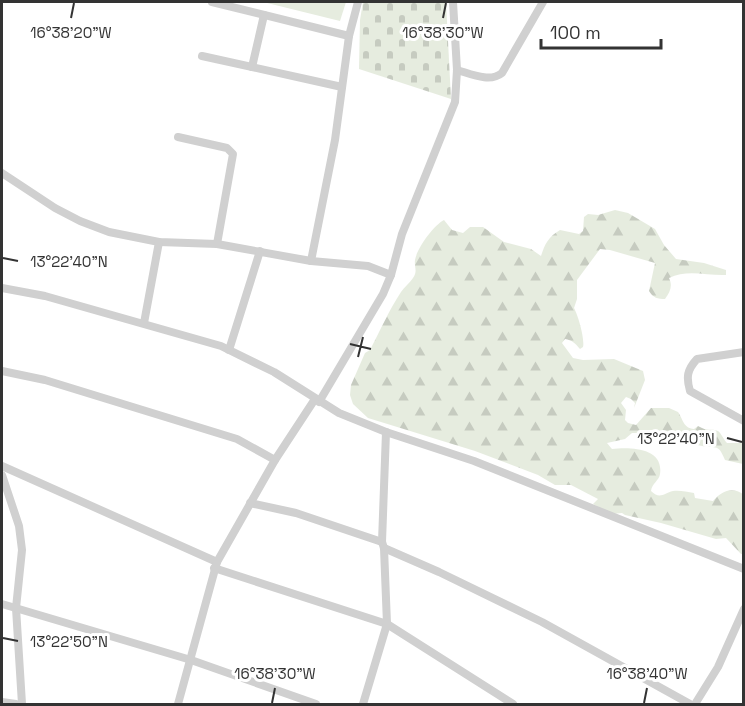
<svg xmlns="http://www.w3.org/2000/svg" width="745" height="706" viewBox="0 0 745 706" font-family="'Space Grotesk',sans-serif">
  <defs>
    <pattern id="forest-firs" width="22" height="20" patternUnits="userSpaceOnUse" patternTransform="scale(1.5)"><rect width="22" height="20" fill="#e6ecdf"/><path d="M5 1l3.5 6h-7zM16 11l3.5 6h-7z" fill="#c6cbc0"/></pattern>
    <pattern id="cemetery-stones" width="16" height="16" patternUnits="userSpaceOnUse" patternTransform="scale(1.5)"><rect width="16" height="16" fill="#e6ecdf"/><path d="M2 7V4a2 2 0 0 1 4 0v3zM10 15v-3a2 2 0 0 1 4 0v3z" fill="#c6cbc0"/></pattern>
  </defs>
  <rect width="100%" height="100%" fill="#fff"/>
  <path fill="#e6ecdf" d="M 263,2 L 346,2 L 340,21 Z"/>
  <path fill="url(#forest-firs)" d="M 615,210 L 628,213 L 655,229 L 664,245 L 676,259 L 704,263 L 726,270 L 726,275 C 708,276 687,269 669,278 C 673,286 670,292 665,299 C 658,299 653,298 649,291 L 655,263 L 610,250 L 600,249 L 577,280 L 577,299 L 574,308 C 578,315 585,339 583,347 L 580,349 C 575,343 572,340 565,339 L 562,343 L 573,358 L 583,360 L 614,359 L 643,371 L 645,380 L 634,408 L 635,403 L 631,399 L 626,397 L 621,403 L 626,410 L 625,420 L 628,423 L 636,425 L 651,408 L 669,408 L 678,412 C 683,419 683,428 694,429 L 698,426 C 708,432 711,428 718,431 C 721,433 724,440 727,443 L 743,443 L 743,464 L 725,460 C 718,443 717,449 702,446 C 694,445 686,441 678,439 L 668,443 L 663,442 L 658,433 L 632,433 L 625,439 L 607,443 L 612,449 C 629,447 664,447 660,474 C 659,481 652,483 651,491 C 660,500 664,493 673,491 C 680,490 687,492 694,493 L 695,498 L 713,501 C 722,491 732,486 744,495 L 743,554 L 741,554 L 726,538 L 716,539 L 661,523 L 625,515 L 622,513 L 612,514 L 593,504 L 598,499 L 571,485 L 555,485 L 538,475 L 475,451 L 368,418 L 353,404 L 350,395 L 351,385 L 365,353 L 370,350 C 380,331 389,310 401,292 C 404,287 410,283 413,278 C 418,271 414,267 415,260 C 417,248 434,225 444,220 L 452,230 L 463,233 L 470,227 L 483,227 L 504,242 L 531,249 L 541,256 C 545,244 548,237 560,230 L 579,234 L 583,231 L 584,217 L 588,214 L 598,215 Z"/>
  <path fill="url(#cemetery-stones)" d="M 363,2 L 446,2 L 451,99 L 359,69 L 360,20 Z"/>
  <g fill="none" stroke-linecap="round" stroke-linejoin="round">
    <g stroke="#d0d0d0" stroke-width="8">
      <path d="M 212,2 L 349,36"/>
      <path d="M 202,56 L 342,87"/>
      <path d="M 252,67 L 264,15"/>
      <path d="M 457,70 C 471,74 490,83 502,73 L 543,2"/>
      <path d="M 178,137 L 227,148 L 233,154 L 217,244"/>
      <path d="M 2,173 L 55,208 L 80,221 L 109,232 L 159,242 L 217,244 L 311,261 L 368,266 L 391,275"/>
      <path d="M 311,261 L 335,140 L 349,36 L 358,2"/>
      <path d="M 2,288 L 45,296 L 221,346 L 274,372 L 339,413 L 386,432 L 474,461 L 744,569"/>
      <path d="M 144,323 L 159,242"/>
      <path d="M 229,350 L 260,251"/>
      <path d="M 744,352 L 697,359 C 687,370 686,377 690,391 L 744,421"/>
      <path d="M 2,371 L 45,380 L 237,439 L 275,460"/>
      <path d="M 319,402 L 383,294 L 391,275 L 402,234 L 455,102 L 457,70 L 453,2"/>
      <path d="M 2,466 L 217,562"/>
      <path d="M 2,475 L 19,526 L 22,550 L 16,608 L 22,704"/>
      <path d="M 250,503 L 296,513 L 382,542"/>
      <path d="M 384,548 L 439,572 L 542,622 L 690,704"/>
      <path d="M 214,568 L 387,624 L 513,704"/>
      <path d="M 2,604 L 191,660 L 316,704"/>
      <path d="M 2,702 L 16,704"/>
      <path d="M 178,704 L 217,562 L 275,460 L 315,399"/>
      <path d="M 363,704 L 387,624 L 384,548 L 382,542 L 386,432"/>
      <path d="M 695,704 L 718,667 L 744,609"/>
    </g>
  </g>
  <path fill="none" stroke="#333" stroke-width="2" d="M 71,18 L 74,3M 443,18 L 446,3M 3,258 L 18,261M 350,344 L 371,349M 358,357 L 363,337M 727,438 L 742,442M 3,638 L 18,641M 272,703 L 275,688M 644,703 L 647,688"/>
  <g font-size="15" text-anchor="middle" fill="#333" stroke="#fff" stroke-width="6" stroke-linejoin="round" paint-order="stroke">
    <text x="71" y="38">16°38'20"W</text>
    <text x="443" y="38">16°38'30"W</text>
    <text x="69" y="267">13°22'40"N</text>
    <text x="676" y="444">13°22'40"N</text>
    <text x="69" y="647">13°22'50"N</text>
    <text x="275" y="679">16°38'30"W</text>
    <text x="647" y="679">16°38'40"W</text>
  </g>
  <rect width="745" height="706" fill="none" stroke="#333333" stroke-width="6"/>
  <path d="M541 39v9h120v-9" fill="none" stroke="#333333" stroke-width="3"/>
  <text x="550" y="39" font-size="18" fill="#333333" stroke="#ffffff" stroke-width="4.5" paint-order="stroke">100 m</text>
</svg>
